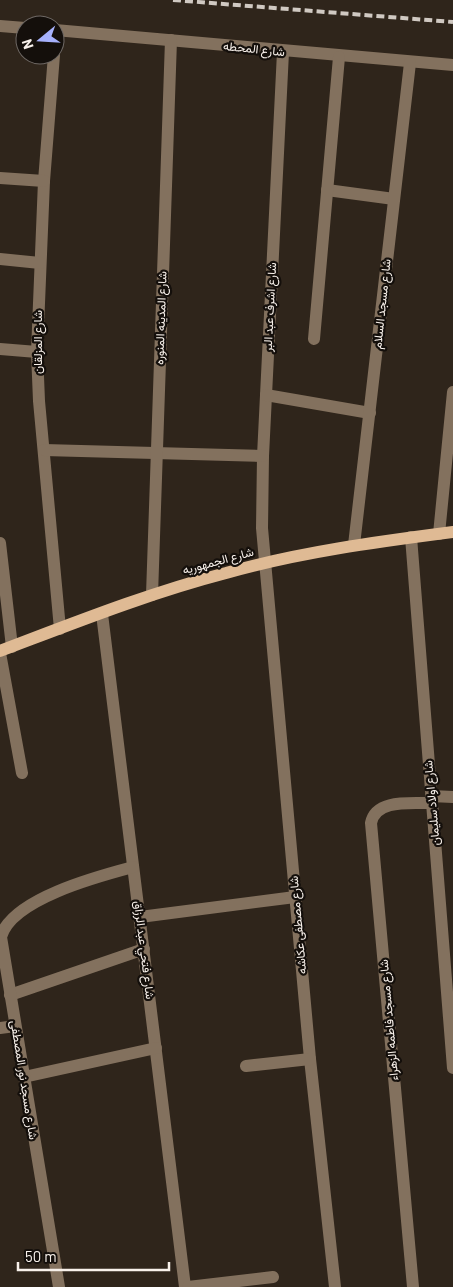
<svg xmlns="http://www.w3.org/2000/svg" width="453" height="1287" viewBox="0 0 453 1287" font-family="Barlow,Vazirmatn,sans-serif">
  <rect width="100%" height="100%" fill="#2f251b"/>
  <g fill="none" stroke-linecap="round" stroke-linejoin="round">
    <g stroke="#83715e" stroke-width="12">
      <path d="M 0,26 L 25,28"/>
      <path d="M 55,30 L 453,65"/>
      <path d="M 283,52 L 263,456 L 262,528 L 310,1059 L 335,1287"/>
      <path d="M 54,55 L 44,181 L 37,352 L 39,401 L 60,629"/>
      <path d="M 0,178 L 44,181"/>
      <path d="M 327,190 L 394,199"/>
      <path d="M 0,259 L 40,263"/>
      <path d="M 314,339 L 339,57"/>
      <path d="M 0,349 L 37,352"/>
      <path d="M 266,395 L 370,413"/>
      <path d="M 44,450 L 263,456"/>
      <path d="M 439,534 L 453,392"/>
      <path d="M 411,537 L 453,1068"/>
      <path d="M 0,543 L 12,647"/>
      <path d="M 354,545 L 410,63"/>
      <path d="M 152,595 L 171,40"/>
      <path d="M 102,614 L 185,1287"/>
      <path d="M 0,653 L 22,773"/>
      <path d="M 431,796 L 453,797"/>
      <path d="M 140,917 L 295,897"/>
      <path d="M 10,995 L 144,949"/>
      <path d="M 0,1028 L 15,1026"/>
      <path d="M 246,1066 L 310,1059"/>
      <path d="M 24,1077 L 156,1048"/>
      <path d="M 59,1287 L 1,937 C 11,899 99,876 133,867"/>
      <path d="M 188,1287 L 273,1277"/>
      <path d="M 413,1287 L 371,823 C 376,798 413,804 432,803"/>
    </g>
    <path stroke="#dfba94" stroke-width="12" d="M 0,651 C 74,623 149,593 226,573 C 300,552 376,542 453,532"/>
    <path stroke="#d0c9c2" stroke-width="4" stroke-dasharray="8 4" stroke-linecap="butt" d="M 173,0 L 453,22"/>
  </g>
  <g text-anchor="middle" stroke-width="4.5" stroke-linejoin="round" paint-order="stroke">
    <g font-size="12" fill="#f8f1eb" stroke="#140f0b">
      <text transform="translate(254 49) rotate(6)" y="4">شارع المحطه</text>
      <text transform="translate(382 304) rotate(-84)" y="4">شارع مسجد السلام</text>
      <text transform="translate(270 307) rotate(-87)" y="4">شارع اشرف عبد البر</text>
      <text transform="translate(161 318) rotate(-88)" y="4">شارع المدينه المنوره</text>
      <text transform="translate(38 342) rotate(-90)" y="4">شارع المزلقان</text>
      <text transform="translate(218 561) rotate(-15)" y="4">شارع الجمهوريه</text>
      <text transform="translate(432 803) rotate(-95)" y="4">شارع اولاد سليمان</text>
      <text transform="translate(298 925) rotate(-95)" y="4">شارع مصطفى عكاشه</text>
      <text transform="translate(144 950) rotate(83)" y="4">شارع فتحي عبد الرزاق</text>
      <text transform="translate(389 1020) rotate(-95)" y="4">شارع مسجد فاطمه الزهراء</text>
      <text transform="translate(24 1080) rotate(81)" y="4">شارع مسجد نور المصطفى</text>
    </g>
  </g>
  <g transform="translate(40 40) rotate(252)"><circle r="24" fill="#140f0b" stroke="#6f6965"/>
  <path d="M0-4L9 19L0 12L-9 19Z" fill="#a6b1fc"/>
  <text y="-8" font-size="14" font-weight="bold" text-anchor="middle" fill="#f8f1eb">N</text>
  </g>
  <path d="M18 1262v8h151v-8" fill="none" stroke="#f8f1eb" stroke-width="2.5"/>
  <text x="25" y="1262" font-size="15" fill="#f8f1eb" stroke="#140f0b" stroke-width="4" paint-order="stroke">50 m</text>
</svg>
